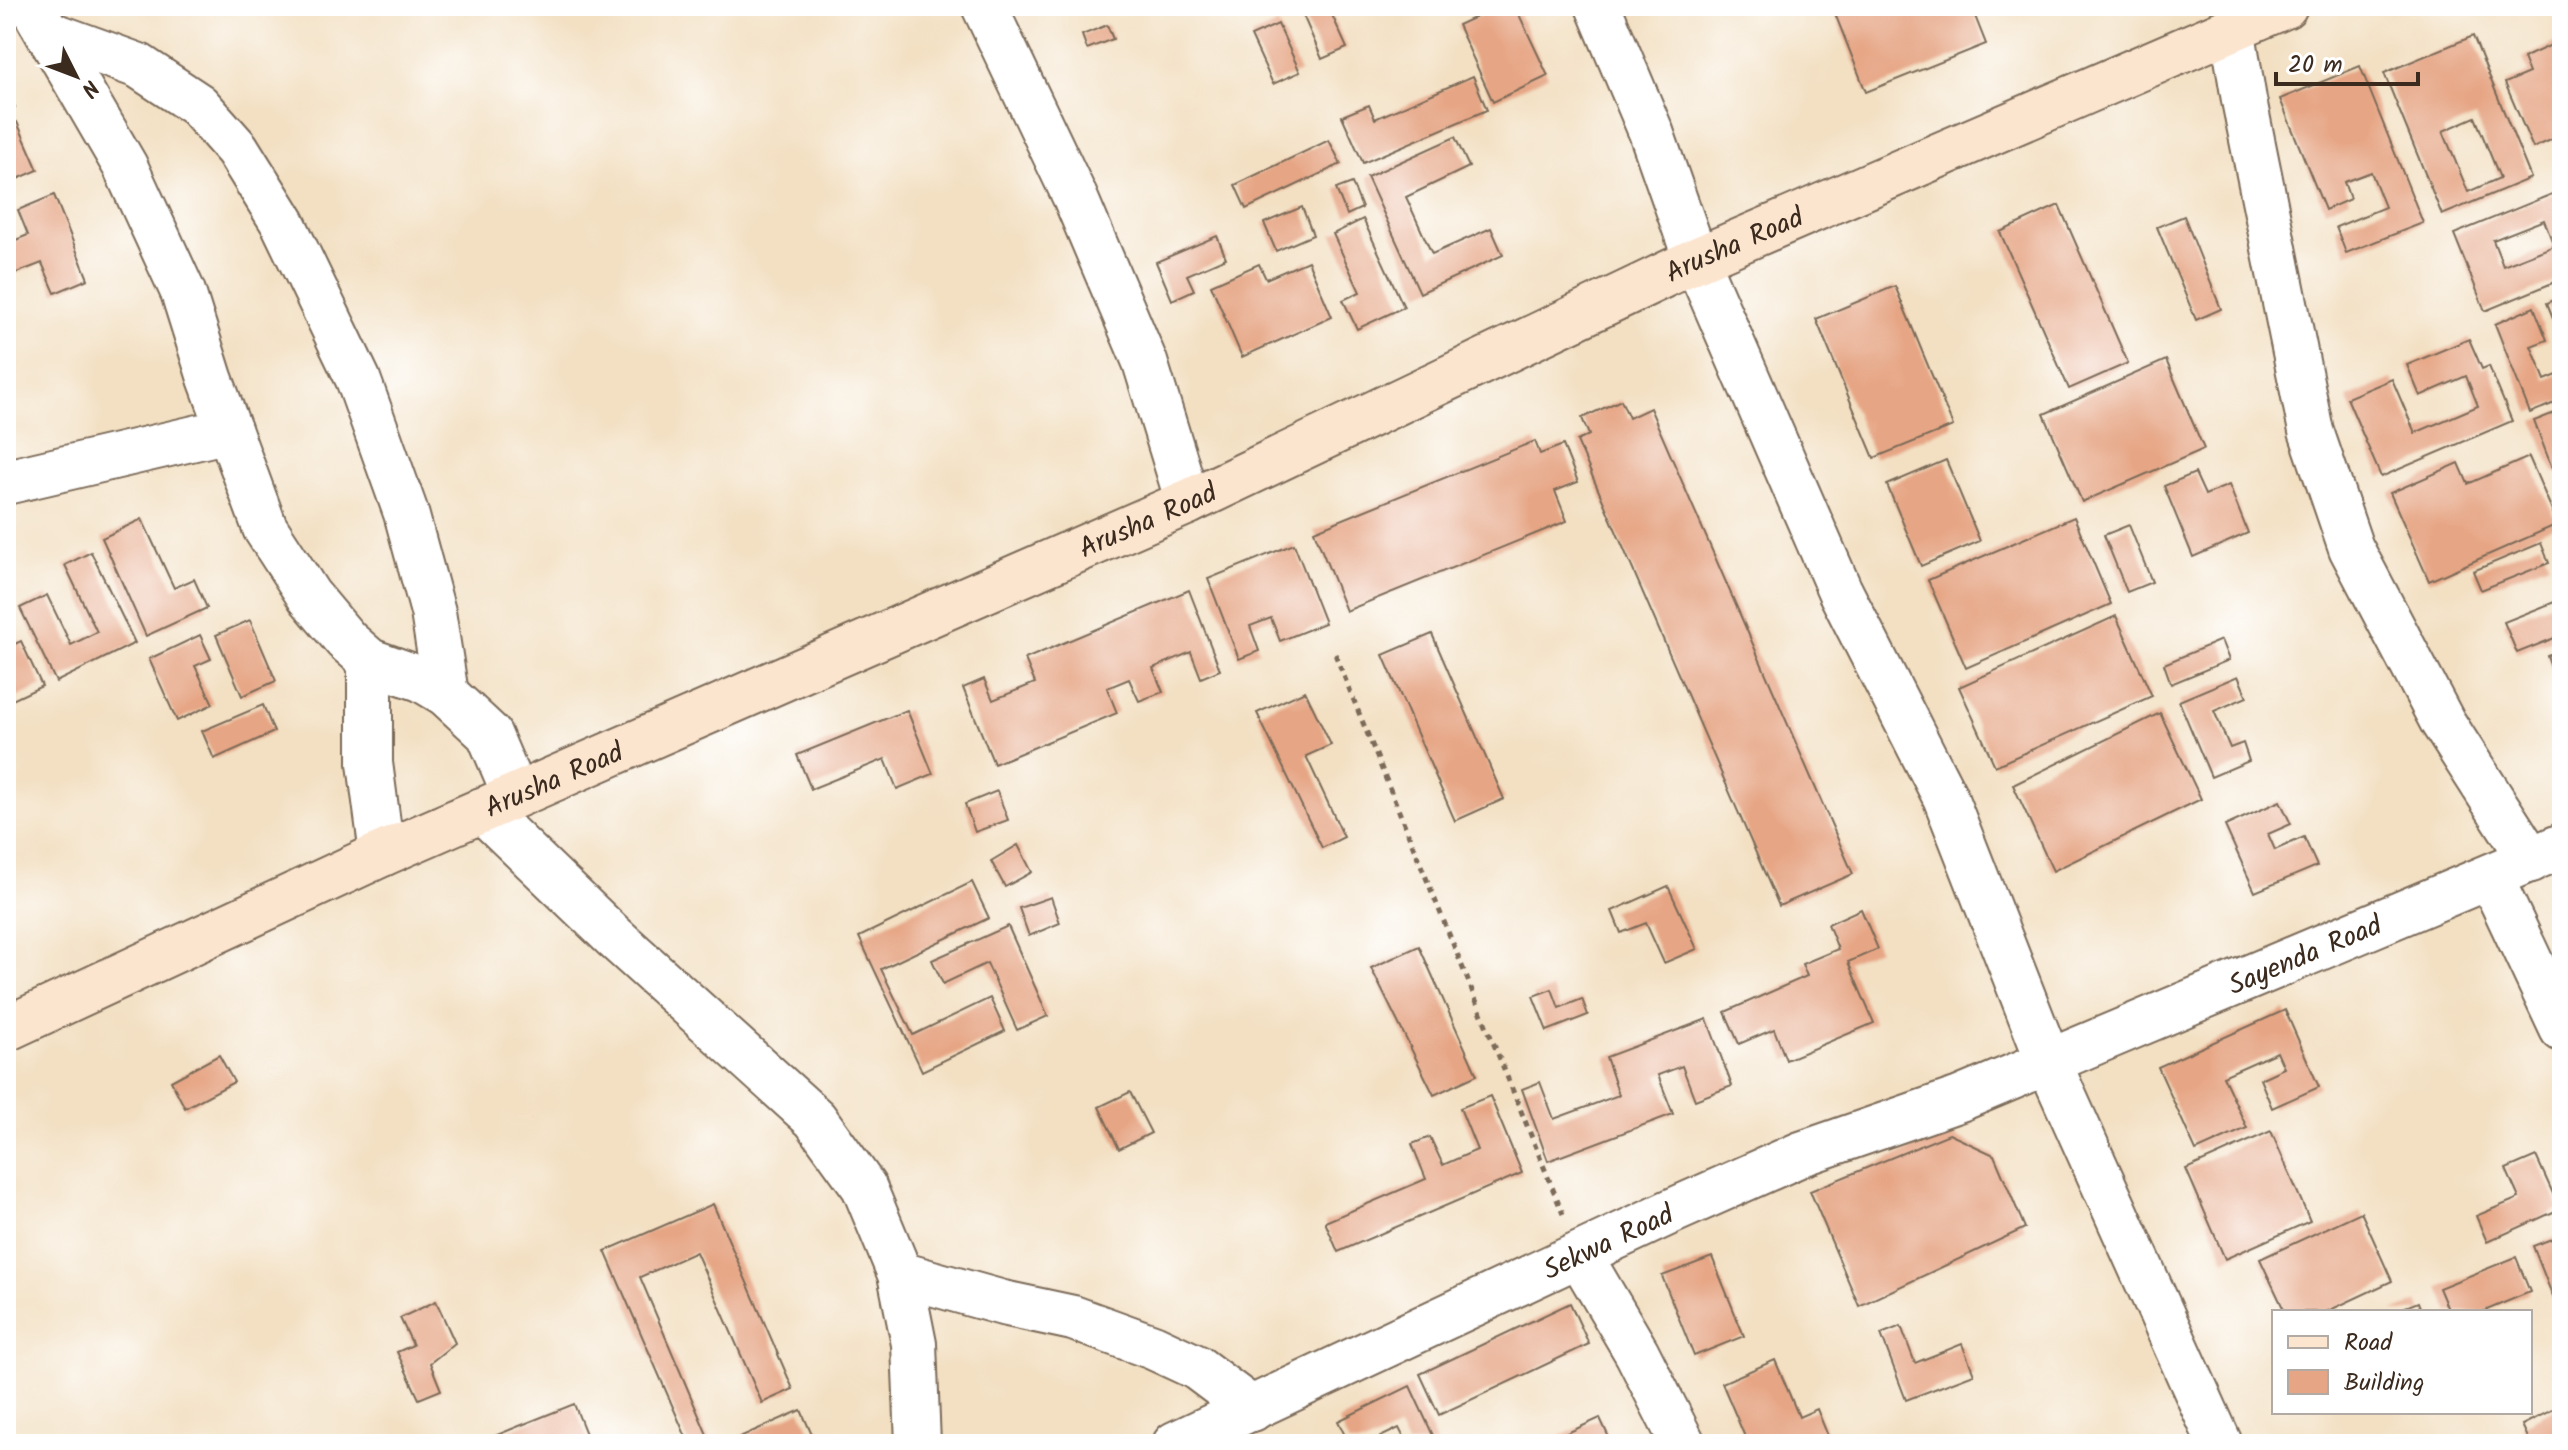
<svg xmlns="http://www.w3.org/2000/svg" width="2568" height="1450" viewBox="0 0 2568 1450" font-family="Kalam,sans-serif">
  <rect width="100%" height="100%" fill="#fff"/>
  <filter id="ink" filterUnits="userSpaceOnUse"><feTurbulence type="fractalNoise" baseFrequency=".0125" numOctaves="2"/><feDisplacementMap in="SourceGraphic" scale="16" xChannelSelector="R" yChannelSelector="G"/><feConvolveMatrix kernelMatrix="1 2 1 2 8 2 1 2 1" color-interpolation-filters="sRGB"/></filter>
  <filter id="wash" filterUnits="userSpaceOnUse"><feTurbulence type="fractalNoise" baseFrequency=".006" numOctaves="4" result="noise"/><feDisplacementMap in="SourceGraphic" scale="32" xChannelSelector="R" yChannelSelector="G"/><feGaussianBlur stdDeviation="1.8" result="paint"/><feColorMatrix in="noise" values="0 0 0 0 0 0 0 0 0 0 0 0 0 0 0 0 0 1.4 0 .05"/><feComposite in="paint" operator="in"/></filter>
  <g filter="url(#wash)">
    <rect width="100%" height="100%" fill="#f3e0c3"/>
    <g id="blocks">
      <g fill="#e6a685" fill-rule="evenodd">
        <path d="M 1299,6 L 1328,6 L 1347,48 L 1322,59 Z"/>
        <path d="M 1499,6 L 1515,6 L 1548,76 L 1493,102 L 1458,25 Z"/>
        <path d="M 1832,6 L 1861,6 L 1863,13 L 1881,6 L 1971,6 L 1986,44 L 1866,92 Z"/>
        <path d="M 1278,24 L 1300,72 L 1273,84 L 1251,36 Z"/>
        <path d="M 1107,25 L 1113,39 L 1087,49 L 1082,35 Z"/>
        <path d="M 2473,36 L 2531,178 L 2442,215 L 2384,73 ZM 2475,117 L 2500,178 L 2468,192 L 2443,131 Z"/>
        <path d="M 2562,40 L 2562,135 L 2533,148 L 2505,83 L 2529,73 L 2523,58 Z"/>
        <path d="M 2360,66 L 2423,223 L 2346,253 L 2336,227 L 2385,207 L 2371,172 L 2344,182 L 2350,199 L 2325,210 L 2280,99 Z"/>
        <path d="M 1473,76 L 1487,110 L 1363,163 L 1342,116 L 1369,105 L 1375,119 Z"/>
        <path d="M 6,88 L 15,107 L 6,111 Z"/>
        <path d="M 17,122 L 38,170 L 6,184 L 6,127 Z"/>
        <path d="M 1455,137 L 1469,167 L 1406,197 L 1432,254 L 1491,228 L 1503,255 L 1420,293 L 1367,177 Z"/>
        <path d="M 1329,140 L 1341,164 L 1246,209 L 1235,185 Z"/>
        <path d="M 1352,183 L 1362,208 L 1347,215 L 1336,189 Z"/>
        <path d="M 2562,190 L 2562,279 L 2485,311 L 2454,234 ZM 2544,220 L 2554,246 L 2503,266 L 2493,240 Z"/>
        <path d="M 54,195 L 88,279 L 55,293 L 42,263 L 6,277 L 6,244 L 28,235 L 18,210 Z"/>
        <path d="M 2059,205 L 2128,363 L 2069,389 L 2000,232 Z"/>
        <path d="M 1302,207 L 1313,235 L 1276,251 L 1264,223 Z"/>
        <path d="M 2184,216 L 2221,309 L 2196,320 L 2157,227 Z"/>
        <path d="M 1363,219 L 1404,307 L 1357,329 L 1343,300 L 1360,292 L 1333,234 Z"/>
        <path d="M 1217,236 L 1226,258 L 1187,275 L 1194,290 L 1172,300 L 1156,262 Z"/>
        <path d="M 1308,261 L 1332,317 L 1242,357 L 1211,285 L 1259,264 L 1266,279 Z"/>
        <path d="M 1895,286 L 1953,426 L 1874,458 L 1816,319 Z"/>
        <path d="M 2562,297 L 2562,340 L 2547,303 Z"/>
        <path d="M 2534,307 L 2547,340 L 2531,346 L 2545,380 L 2562,373 L 2562,400 L 2530,413 L 2495,324 Z"/>
        <path d="M 2469,339 L 2482,369 L 2489,366 L 2512,421 L 2381,477 L 2347,398 L 2392,379 L 2415,433 L 2478,406 L 2466,376 L 2420,396 L 2407,365 Z"/>
        <path d="M 2166,360 L 2204,449 L 2082,502 L 2044,414 Z"/>
        <path d="M 1621,400 L 1629,418 L 1650,408 L 1853,874 L 1779,906 L 1577,441 L 1589,435 L 1582,418 Z"/>
        <path d="M 2562,410 L 2562,470 L 2554,473 L 2534,421 Z"/>
        <path d="M 1535,441 L 1540,454 L 1563,445 L 1578,482 L 1555,491 L 1567,521 L 1346,611 L 1314,531 Z"/>
        <path d="M 2529,457 L 2558,524 L 2429,581 L 2390,493 L 2459,463 L 2468,484 Z"/>
        <path d="M 1946,460 L 1980,541 L 1921,566 L 1887,485 Z"/>
        <path d="M 2195,473 L 2205,495 L 2229,485 L 2248,533 L 2193,557 L 2164,486 Z"/>
        <path d="M 2074,517 L 2111,604 L 1966,668 L 1928,580 Z"/>
        <path d="M 142,519 L 174,588 L 194,579 L 207,608 L 146,636 L 102,538 Z"/>
        <path d="M 2129,525 L 2152,582 L 2127,592 L 2104,535 Z"/>
        <path d="M 2541,543 L 2549,563 L 2481,590 L 2473,571 Z"/>
        <path d="M 1294,544 L 1325,623 L 1280,641 L 1271,618 L 1250,626 L 1259,651 L 1239,659 L 1208,579 Z"/>
        <path d="M 91,552 L 135,643 L 56,682 L 20,608 L 47,595 L 71,645 L 97,632 L 65,565 Z"/>
        <path d="M 1189,590 L 1220,670 L 1201,678 L 1191,652 L 1153,668 L 1163,692 L 1139,701 L 1129,679 L 1107,688 L 1117,713 L 994,764 L 963,688 L 984,679 L 993,700 L 1035,683 L 1025,659 Z"/>
        <path d="M 2562,599 L 2562,635 L 2517,653 L 2504,622 Z"/>
        <path d="M 2116,616 L 2152,696 L 1995,766 L 1959,687 Z"/>
        <path d="M 250,620 L 276,681 L 242,696 L 216,635 Z"/>
        <path d="M 1432,634 L 1504,799 L 1455,821 L 1383,655 Z"/>
        <path d="M 200,635 L 211,659 L 195,666 L 213,704 L 177,721 L 149,659 Z"/>
        <path d="M 2221,640 L 2229,660 L 2171,684 L 2164,664 Z"/>
        <path d="M 21,641 L 42,686 L 6,703 L 6,648 Z"/>
        <path d="M 2562,650 L 2562,686 L 2558,687 L 2547,656 Z"/>
        <path d="M 2238,676 L 2247,697 L 2214,711 L 2230,748 L 2243,743 L 2249,761 L 2211,777 L 2179,701 Z"/>
        <path d="M 1305,691 L 1331,745 L 1306,756 L 1344,837 L 1322,848 L 1257,713 Z"/>
        <path d="M 263,705 L 274,732 L 214,759 L 202,731 Z"/>
        <path d="M 907,710 L 933,774 L 897,789 L 885,759 L 811,789 L 797,755 Z"/>
        <path d="M 2160,713 L 2201,799 L 2053,871 L 2013,785 Z"/>
        <path d="M 997,791 L 1008,820 L 975,832 L 965,804 Z"/>
        <path d="M 2280,801 L 2291,824 L 2268,834 L 2275,850 L 2304,837 L 2317,866 L 2255,892 L 2225,826 Z"/>
        <path d="M 1018,845 L 1032,872 L 1005,887 L 991,861 Z"/>
        <path d="M 972,882 L 989,918 L 881,969 L 913,1035 L 990,998 L 1005,1031 L 922,1071 L 859,937 Z"/>
        <path d="M 1668,886 L 1697,949 L 1664,963 L 1646,923 L 1621,933 L 1612,911 Z"/>
        <path d="M 1051,897 L 1060,923 L 1029,936 L 1019,908 Z"/>
        <path d="M 1861,909 L 1878,949 L 1848,962 L 1874,1023 L 1786,1060 L 1774,1029 L 1739,1044 L 1725,1012 L 1807,976 L 1802,964 L 1838,949 L 1828,924 Z"/>
        <path d="M 1008,926 L 1048,1016 L 1017,1030 L 987,963 L 943,984 L 932,960 Z"/>
        <path d="M 1419,946 L 1477,1075 L 1434,1095 L 1371,968 Z"/>
        <path d="M 1552,989 L 1559,1008 L 1582,999 L 1588,1015 L 1547,1031 L 1533,996 Z"/>
        <path d="M 2285,1010 L 2319,1087 L 2272,1108 L 2260,1079 L 2284,1068 L 2277,1052 L 2223,1076 L 2247,1128 L 2196,1151 L 2158,1067 Z"/>
        <path d="M 1707,1019 L 1732,1086 L 1695,1100 L 1682,1066 L 1658,1075 L 1673,1114 L 1548,1161 L 1522,1089 L 1540,1082 L 1554,1119 L 1619,1095 L 1606,1057 Z"/>
        <path d="M 219,1055 L 234,1082 L 185,1108 L 171,1081 Z"/>
        <path d="M 1130,1092 L 1151,1133 L 1119,1149 L 1099,1107 Z"/>
        <path d="M 1490,1096 L 1522,1173 L 1338,1252 L 1325,1222 L 1426,1179 L 1412,1144 L 1430,1137 L 1443,1165 L 1477,1150 L 1460,1108 Z"/>
        <path d="M 2271,1131 L 2310,1221 L 2225,1259 L 2186,1169 Z"/>
        <path d="M 1949,1134 L 1994,1155 L 2025,1228 L 1859,1306 L 1810,1191 Z"/>
        <path d="M 2536,1156 L 2560,1209 L 2487,1242 L 2476,1216 L 2519,1198 L 2506,1169 Z"/>
        <path d="M 713,1204 L 793,1389 L 762,1403 L 696,1252 L 640,1277 L 711,1444 L 689,1444 L 605,1251 Z"/>
        <path d="M 2361,1212 L 2392,1281 L 2326,1312 L 2285,1312 L 2260,1259 Z"/>
        <path d="M 2562,1235 L 2562,1320 L 2533,1246 Z"/>
        <path d="M 1712,1257 L 1744,1336 L 1694,1356 L 1662,1276 Z"/>
        <path d="M 2516,1257 L 2530,1292 L 2482,1312 L 2449,1312 L 2439,1288 Z"/>
        <path d="M 436,1301 L 455,1343 L 430,1363 L 441,1390 L 419,1399 L 397,1352 L 413,1345 L 400,1318 Z"/>
        <path d="M 2418,1302 L 2422,1312 L 2393,1312 Z"/>
        <path d="M 1570,1303 L 1589,1344 L 1439,1415 L 1420,1374 Z"/>
        <path d="M 1901,1326 L 1915,1363 L 1962,1344 L 1974,1374 L 1906,1400 L 1881,1334 Z"/>
        <path d="M 1775,1360 L 1799,1417 L 1817,1409 L 1828,1436 L 1810,1444 L 1748,1444 L 1722,1383 Z"/>
        <path d="M 1410,1386 L 1437,1444 L 1407,1444 L 1399,1428 L 1366,1444 L 1349,1444 L 1338,1421 Z"/>
        <path d="M 574,1404 L 590,1444 L 483,1444 L 482,1441 Z"/>
        <path d="M 2562,1405 L 2562,1444 L 2531,1444 L 2522,1425 Z"/>
        <path d="M 801,1410 L 816,1444 L 724,1444 Z"/>
        <path d="M 1600,1418 L 1612,1444 L 1543,1444 Z"/>
      </g>
    </g>
  </g>
  <g filter="url(#ink)">
    <use href="#blocks" fill-opacity="0" stroke="#7b6a58" stroke-width="2"/>
    <g fill="none" stroke-linecap="round" stroke-linejoin="round">
      <defs>
        <g id="minor">
          <path d="M 32,6 L 125,166 L 183,292 L 210,378 L 265,528 L 309,596 L 346,640 L 370,661 L 421,679 L 446,694 L 489,734 L 515,795"/>
          <path d="M 984,6 L 1075,197 L 1145,362 L 1188,502"/>
          <path d="M 1598,6 L 1651,132 L 1696,260"/>
          <path d="M 2232,27 L 2244,100 L 2311,431 L 2351,548 L 2442,721 L 2531,860"/>
          <path d="M 48,33 L 139,66 L 198,105 L 237,149 L 283,223 L 358,379 L 406,513 L 433,612 L 446,694"/>
          <path d="M 6,482 L 229,430"/>
          <path d="M 370,661 L 370,763 L 382,854"/>
          <path d="M 482,810 L 614,937 L 815,1119 L 864,1187 L 900,1274 L 914,1344 L 918,1444"/>
          <path d="M 2491,878 L 2562,1029"/>
          <path d="M 1580,1256 L 1637,1353 L 1683,1444"/>
          <path d="M 900,1274 L 1003,1303 L 1073,1318 L 1153,1347 L 1196,1367 L 1252,1409"/>
          <path id="s1" d="M 1175,1444 L 1670,1212 L 1801,1154 L 1960,1099 L 2562,846"/>
        </g>
        <path id="tertiary" d="M 1696,260 L 1840,591 L 1945,797 L 2049,1063 L 2220,1444"/>
        <g id="secondary">
          <path id="s2" d="M 6,1029 L 382,854 L 1188,502 L 1696,260 L 2285,6"/>
        </g>
      </defs>
      <use href="#minor" stroke="#7b6a58" stroke-width="48"/>
      <use href="#tertiary" stroke="#7b6a58" stroke-width="48"/>
      <use href="#secondary" stroke="#7b6a58" stroke-width="48"/>
      <path stroke="#7b6a58" stroke-width="5" stroke-dasharray="6 6" stroke-linecap="butt" d="M 1335,654 L 1563,1214"/>
      <use href="#minor" stroke="#fff" stroke-width="44"/>
      <use href="#tertiary" stroke="#fff" stroke-width="44"/>
      <use href="#secondary" stroke="#fce5cf" stroke-width="44"/>
    </g>
  </g>
  <g text-anchor="middle" stroke-width="6" stroke-linejoin="round" paint-order="stroke">
    <g font-size="28" fill="#3b2a1e" stroke="#fff">
      <text dy="10" stroke="none"><textPath href="#s2" startOffset="1898">Arusha Road</textPath></text>
      <text dy="10" stroke="none"><textPath href="#s2" startOffset="1250">Arusha Road</textPath></text>
      <text dy="10" stroke="none"><textPath href="#s2" startOffset="602">Arusha Road</textPath></text>
      <text dy="10" stroke="none"><textPath href="#s1" startOffset="1232">Sayenda Road</textPath></text>
      <text dy="10" stroke="none"><textPath href="#s1" startOffset="478">Sekwa Road</textPath></text>
    </g>
  </g>
  <rect width="2568" height="1450" fill="none" stroke="#fff" stroke-width="32"/>
  <rect x="2272" y="1310" width="260" height="104" fill="#ffffff" stroke="#b1aaa5" stroke-width="2"/>
  <rect x="2288" y="1336" width="40" height="12" fill="#fce5cf" stroke="#b1aaa5" stroke-width="2"/>
  <text x="2344" y="1350" font-size="24" fill="#3b2a1e">Road</text>
  <rect x="2288" y="1370" width="40" height="24" fill="#e6a685" stroke="#b1aaa5" stroke-width="2"/>
  <text x="2344" y="1390" font-size="24" fill="#3b2a1e">Building</text>
  <g transform="translate(76 76) rotate(132)" stroke="#ffffff" stroke-width="6" paint-order="stroke">
  <path d="M0-6L14 30L0 20L-14 30Z" fill="#3b2a1e"/>
  <text y="-12" font-size="22" font-weight="bold" text-anchor="middle" fill="#3b2a1e">N</text>
  </g>
  <path d="M2276 72v12h142v-12" fill="none" stroke="#3b2a1e" stroke-width="4"/>
  <text x="2288" y="72" font-size="24" fill="#3b2a1e" stroke="#ffffff" stroke-width="6" paint-order="stroke">20 m</text>
</svg>
